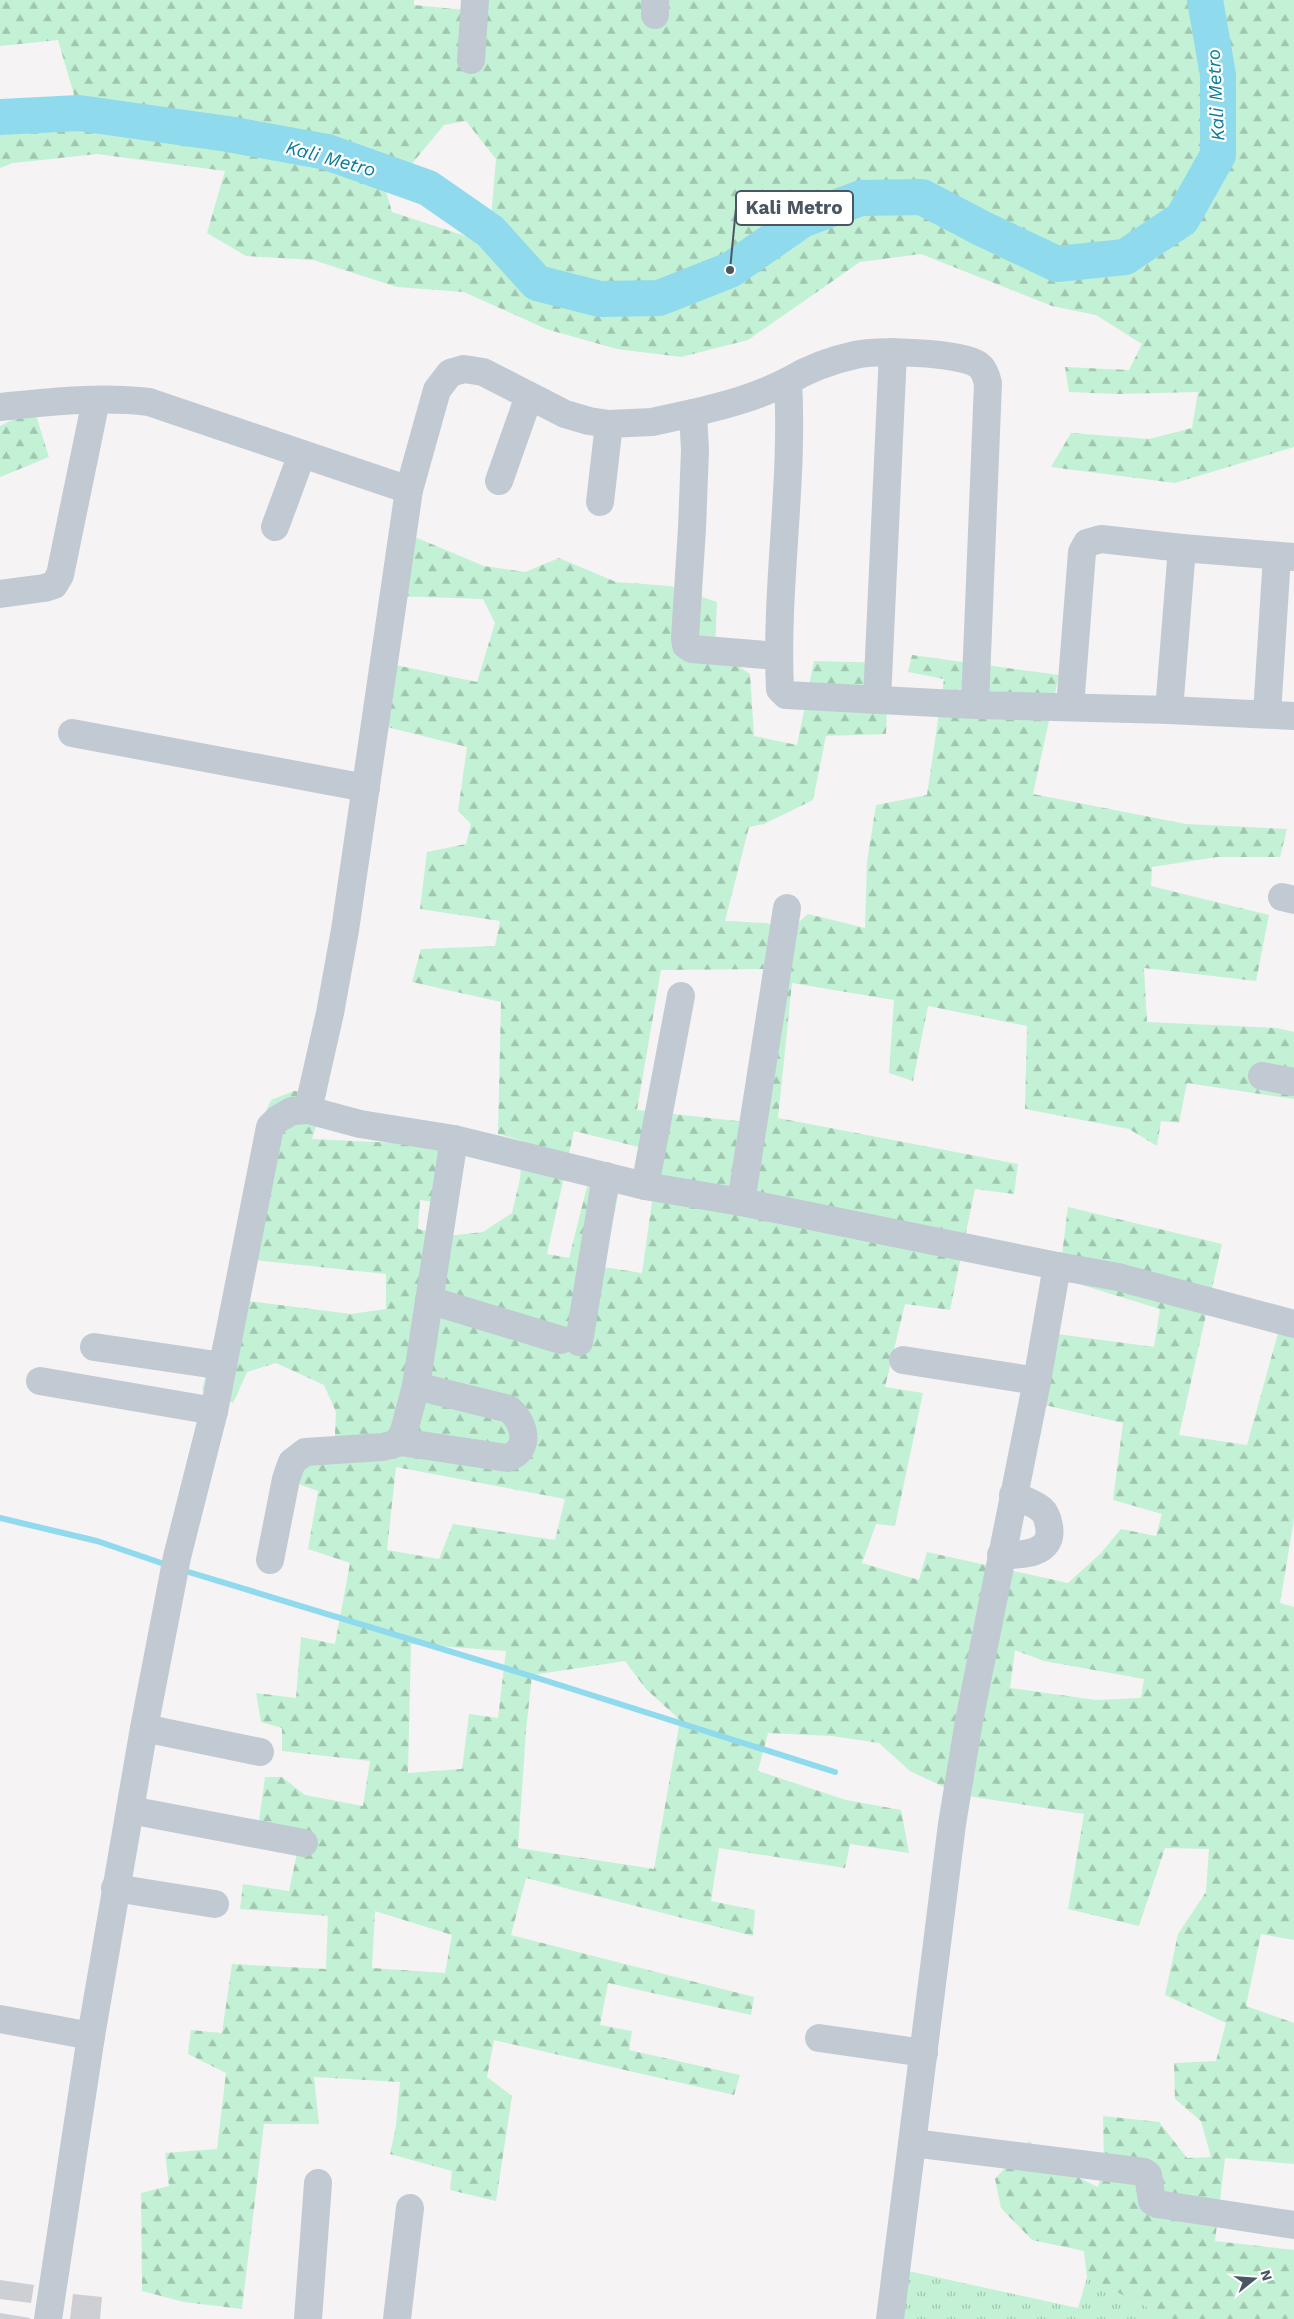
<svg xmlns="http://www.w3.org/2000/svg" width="1294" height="2319" viewBox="0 0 1294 2319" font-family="'Work Sans',sans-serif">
  <defs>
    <pattern id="grass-tufts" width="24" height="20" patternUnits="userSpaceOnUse" patternTransform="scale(1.25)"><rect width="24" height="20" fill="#c3f1d5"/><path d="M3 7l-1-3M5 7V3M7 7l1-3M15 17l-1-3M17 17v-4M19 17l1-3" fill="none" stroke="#a0c6b0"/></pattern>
    <pattern id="forest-firs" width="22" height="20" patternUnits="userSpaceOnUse" patternTransform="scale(1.25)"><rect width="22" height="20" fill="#c3f1d5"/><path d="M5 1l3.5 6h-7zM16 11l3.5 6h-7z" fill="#a0c6b0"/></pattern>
  </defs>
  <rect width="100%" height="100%" fill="#f5f3f3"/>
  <path fill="url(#grass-tufts)" d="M 899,2269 L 1078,2308 L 1087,2278 L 1146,2306 L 1158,2319 L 891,2319 Z"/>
  <g fill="url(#forest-firs)" fill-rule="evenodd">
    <path d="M 0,0 L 414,0 L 414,5 L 465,10 L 467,0 L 1294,0 L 1294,447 L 1175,483 L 1051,467 L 1071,433 L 1149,439 L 1192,428 L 1198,392 L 1116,394 L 1069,392 L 1065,367 L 1129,370 L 1142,344 L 1096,315 L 1052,306 L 921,254 L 860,262 L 748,340 L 681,357 L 617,349 L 546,329 L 464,292 L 397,287 L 313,260 L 246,256 L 207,233 L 225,171 L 97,154 L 13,163 L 0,168 L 0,117 L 79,112 L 58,40 L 0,46 ZM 466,121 L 496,159 L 490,231 L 505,249 L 392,212 L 380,171 L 400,178 L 444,125 ZM 598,298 L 601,299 L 654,299 L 628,308 Z"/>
    <path d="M 34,409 L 49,457 L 0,477 L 0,426 Z"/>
    <path d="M 398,530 L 484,566 L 525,572 L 559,558 L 616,582 L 670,586 L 717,602 L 715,650 L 750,674 L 754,736 L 797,745 L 814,661 L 889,663 L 886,734 L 826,736 L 813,800 L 764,824 L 749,827 L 725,921 L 766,923 L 790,930 L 808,914 L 865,928 L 867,862 L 876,805 L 927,795 L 944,679 L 908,672 L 912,655 L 1059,675 L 1033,794 L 1186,824 L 1287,829 L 1280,857 L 1217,857 L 1152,867 L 1151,886 L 1269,915 L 1256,981 L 1144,968 L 1147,1022 L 1277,1028 L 1294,1032 L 1294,1099 L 1187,1083 L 1179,1123 L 1161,1121 L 1157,1146 L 1129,1129 L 1025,1109 L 1027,1026 L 928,1006 L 913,1081 L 889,1073 L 894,1000 L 792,983 L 778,1118 L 1018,1164 L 1014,1194 L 975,1189 L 950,1310 L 905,1304 L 885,1387 L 923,1393 L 895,1526 L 876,1524 L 862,1563 L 919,1580 L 927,1552 L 1068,1583 L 1101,1553 L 1121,1529 L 1156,1536 L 1162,1514 L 1113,1500 L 1123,1423 L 1036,1403 L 1050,1333 L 1154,1347 L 1160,1309 L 1059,1278 L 1068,1207 L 1222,1244 L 1179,1435 L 1247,1445 L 1280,1326 L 1294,1327 L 1294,1519 L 1280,1603 L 1294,1607 L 1294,1940 L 1261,1934 L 1246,2006 L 1294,2023 L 1294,2164 L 1225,2158 L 1215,2241 L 1294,2250 L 1294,2319 L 1158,2319 L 1146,2306 L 1087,2278 L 1084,2251 L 1032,2240 L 1001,2208 L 995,2179 L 1029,2141 L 1062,2170 L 1098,2187 L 1104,2165 L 1103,2116 L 1159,2122 L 1187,2158 L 1211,2157 L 1201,2121 L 1175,2099 L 1174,2063 L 1216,2061 L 1226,2023 L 1165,1995 L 1178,1934 L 1206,1892 L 1209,1849 L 1165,1848 L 1139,1926 L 1068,1909 L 1084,1814 L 961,1795 L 910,1771 L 879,1743 L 832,1736 L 768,1733 L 758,1771 L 846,1800 L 901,1810 L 909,1853 L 850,1844 L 845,1868 L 719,1848 L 711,1901 L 755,1910 L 753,1936 L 526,1878 L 511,1935 L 754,1997 L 751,2015 L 608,1983 L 600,2025 L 632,2031 L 629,2050 L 740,2075 L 734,2095 L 494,2040 L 487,2077 L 512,2096 L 496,2201 L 450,2190 L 452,2171 L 390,2154 L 396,2126 L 400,2082 L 314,2077 L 319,2124 L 264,2124 L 242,2309 L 184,2302 L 142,2291 L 141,2193 L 169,2186 L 165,2153 L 217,2149 L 226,2073 L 188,2054 L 191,2030 L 222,2033 L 232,1964 L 326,1969 L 328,1916 L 240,1909 L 243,1884 L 289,1891 L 300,1839 L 258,1829 L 265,1777 L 282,1777 L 305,1795 L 363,1806 L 370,1761 L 282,1751 L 282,1728 L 261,1722 L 256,1693 L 296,1698 L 301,1637 L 335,1644 L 350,1563 L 308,1549 L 318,1491 L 293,1482 L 296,1453 L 334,1455 L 336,1412 L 324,1385 L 276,1363 L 247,1372 L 233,1403 L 202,1390 L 224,1298 L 351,1314 L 386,1309 L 386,1274 L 235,1258 L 262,1120 L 271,1100 L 294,1091 L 327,1091 L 312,1139 L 417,1144 L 465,1151 L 440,1203 L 420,1200 L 418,1229 L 448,1236 L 483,1232 L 512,1213 L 520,1179 L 523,1141 L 498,1134 L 501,1002 L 412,982 L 421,949 L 495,946 L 500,921 L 420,909 L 427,852 L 466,844 L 471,824 L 458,811 L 467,747 L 371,723 L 381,662 L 477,682 L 495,623 L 483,599 L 392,596 ZM 766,969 L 746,1122 L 637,1110 L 661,970 ZM 574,1131 L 659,1152 L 642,1273 L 603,1267 L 623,1172 L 592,1167 L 569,1258 L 547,1254 ZM 396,1467 L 565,1499 L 555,1540 L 453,1524 L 439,1559 L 387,1550 ZM 411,1644 L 506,1651 L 498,1718 L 469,1714 L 462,1769 L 408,1773 ZM 1015,1650 L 1044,1661 L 1144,1679 L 1141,1698 L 1096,1700 L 1010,1688 ZM 625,1661 L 646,1689 L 680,1720 L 654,1869 L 518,1848 L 526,1731 L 532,1675 ZM 375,1911 L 452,1935 L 445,1973 L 372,1968 Z"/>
  </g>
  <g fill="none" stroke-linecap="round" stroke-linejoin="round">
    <g stroke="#90daee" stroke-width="6">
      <path d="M 0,1518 L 97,1541 L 170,1566"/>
      <path d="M 182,1570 L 531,1676 L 835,1772"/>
    </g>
    <path stroke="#90daee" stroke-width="36" d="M 0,117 L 79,113 L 228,134 L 327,152 L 428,188 L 490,231 L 537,283 L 600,299 L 659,298 L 730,270 L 802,220 L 861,198 L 922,197 L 981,228 L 1057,264 L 1125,257 L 1182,219 L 1218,155 L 1218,75 L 1205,0"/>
  </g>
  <g fill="#cdcfd5">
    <path d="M 0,2280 L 34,2285 L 31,2303 L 0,2299 Z"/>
    <path d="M 73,2294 L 102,2297 L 100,2319 L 70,2319 Z"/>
    <path d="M 0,2313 L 30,2318 L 30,2319 L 0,2319 Z"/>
  </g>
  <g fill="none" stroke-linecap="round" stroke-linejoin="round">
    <g stroke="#c1cad2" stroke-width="28">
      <path d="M 655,15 L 655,0"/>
      <path d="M 471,60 L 475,0"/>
      <path d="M 0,407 C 49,402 100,396 149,402 L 409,490"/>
      <path d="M 693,413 C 726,405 757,397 788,381"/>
      <path d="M 499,481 L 529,396"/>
      <path d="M 600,502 L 609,424"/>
      <path d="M 275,527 L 302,454"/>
      <path d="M 0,594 L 44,588 L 54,585 L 60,575 L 96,400"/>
      <path d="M 877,700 L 893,352"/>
      <path d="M 975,705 L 988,383 C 986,376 984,368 977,364 C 959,352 877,350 855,355 C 832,360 808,369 788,381 C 794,484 775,587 780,689 L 786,695 L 975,705 L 1169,710 L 1294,716"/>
      <path d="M 1070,707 L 1082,552 L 1087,543 L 1101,539 L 1182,548"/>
      <path d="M 1169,710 L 1182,548 L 1294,557"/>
      <path d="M 1267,714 L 1277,556"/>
      <path d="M 72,733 L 366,788"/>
      <path d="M 1282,897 L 1294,900"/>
      <path d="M 1262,1076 L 1294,1082"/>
      <path d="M 308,1110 L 330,1013 L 345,930 L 409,490 L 437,390 L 450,373 L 464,369 L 483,372 L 565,414 L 589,421 L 609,424 L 652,422 L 693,413 L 695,450 L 692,528 L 685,638 L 686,645 L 692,649 L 778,656"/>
      <path d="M 645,1186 L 681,996"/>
      <path d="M 741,1202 L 787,908"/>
      <path d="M 429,1300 L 561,1340"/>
      <path d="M 579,1342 L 606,1176"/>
      <path d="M 94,1347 L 223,1366"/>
      <path d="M 903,1360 L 1037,1381"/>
      <path d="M 40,1381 L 214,1411"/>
      <path d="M 401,1442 L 507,1458 C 532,1450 525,1423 509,1409 L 416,1386 L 454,1139"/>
      <path d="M 1001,1555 C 1021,1555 1054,1555 1049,1526 C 1048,1520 1046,1513 1041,1509 C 1034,1503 1022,1499 1013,1495"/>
      <path d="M 270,1560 L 286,1479 L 292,1462 L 305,1452 L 383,1447 L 401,1442 L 416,1386"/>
      <path d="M 144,1728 L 260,1752"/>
      <path d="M 130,1810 L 304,1843"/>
      <path d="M 115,1888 L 215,1904"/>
      <path d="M 0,2019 L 91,2036"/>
      <path d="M 819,2038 L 924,2053"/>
      <path d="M 913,2143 L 1144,2172 L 1148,2175 L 1152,2201 L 1157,2204 L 1294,2225"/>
      <path d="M 48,2319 L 91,2036 L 144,1728 L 177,1557 L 214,1411 L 270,1127 L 278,1119 L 292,1111 L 308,1110 L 360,1124 L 454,1139 L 645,1186 L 741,1202 L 1057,1266"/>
      <path d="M 308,2319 L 318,2183"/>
      <path d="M 397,2319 L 410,2208"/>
      <path d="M 890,2319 L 952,1824 L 969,1721 L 1037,1381 L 1057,1266 L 1118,1277 L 1294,1324"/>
    </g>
  </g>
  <g text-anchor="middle" stroke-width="4.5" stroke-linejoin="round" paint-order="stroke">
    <g font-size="19" font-style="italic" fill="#0c7c9b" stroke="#fff">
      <text transform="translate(1215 95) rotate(-93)" y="7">Kali Metro</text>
      <text transform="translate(331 158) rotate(15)" y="7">Kali Metro</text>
    </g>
  </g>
  <path fill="none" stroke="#4a5661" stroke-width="2" d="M730 270L736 208"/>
  <circle fill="#4a5661" stroke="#fff" stroke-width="2" cx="730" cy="270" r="5"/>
  <rect fill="#fff" stroke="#4a5661" stroke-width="2" x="736" y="191" width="117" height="34" rx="5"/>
  <g font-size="19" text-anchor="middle" font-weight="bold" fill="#4a5661">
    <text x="794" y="214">Kali Metro</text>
  </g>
  <g transform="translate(1254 2279) rotate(73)" stroke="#ffffff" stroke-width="4" paint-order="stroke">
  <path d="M0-4L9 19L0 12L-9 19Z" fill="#4a5661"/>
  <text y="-8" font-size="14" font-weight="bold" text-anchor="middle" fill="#4a5661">N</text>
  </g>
</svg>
